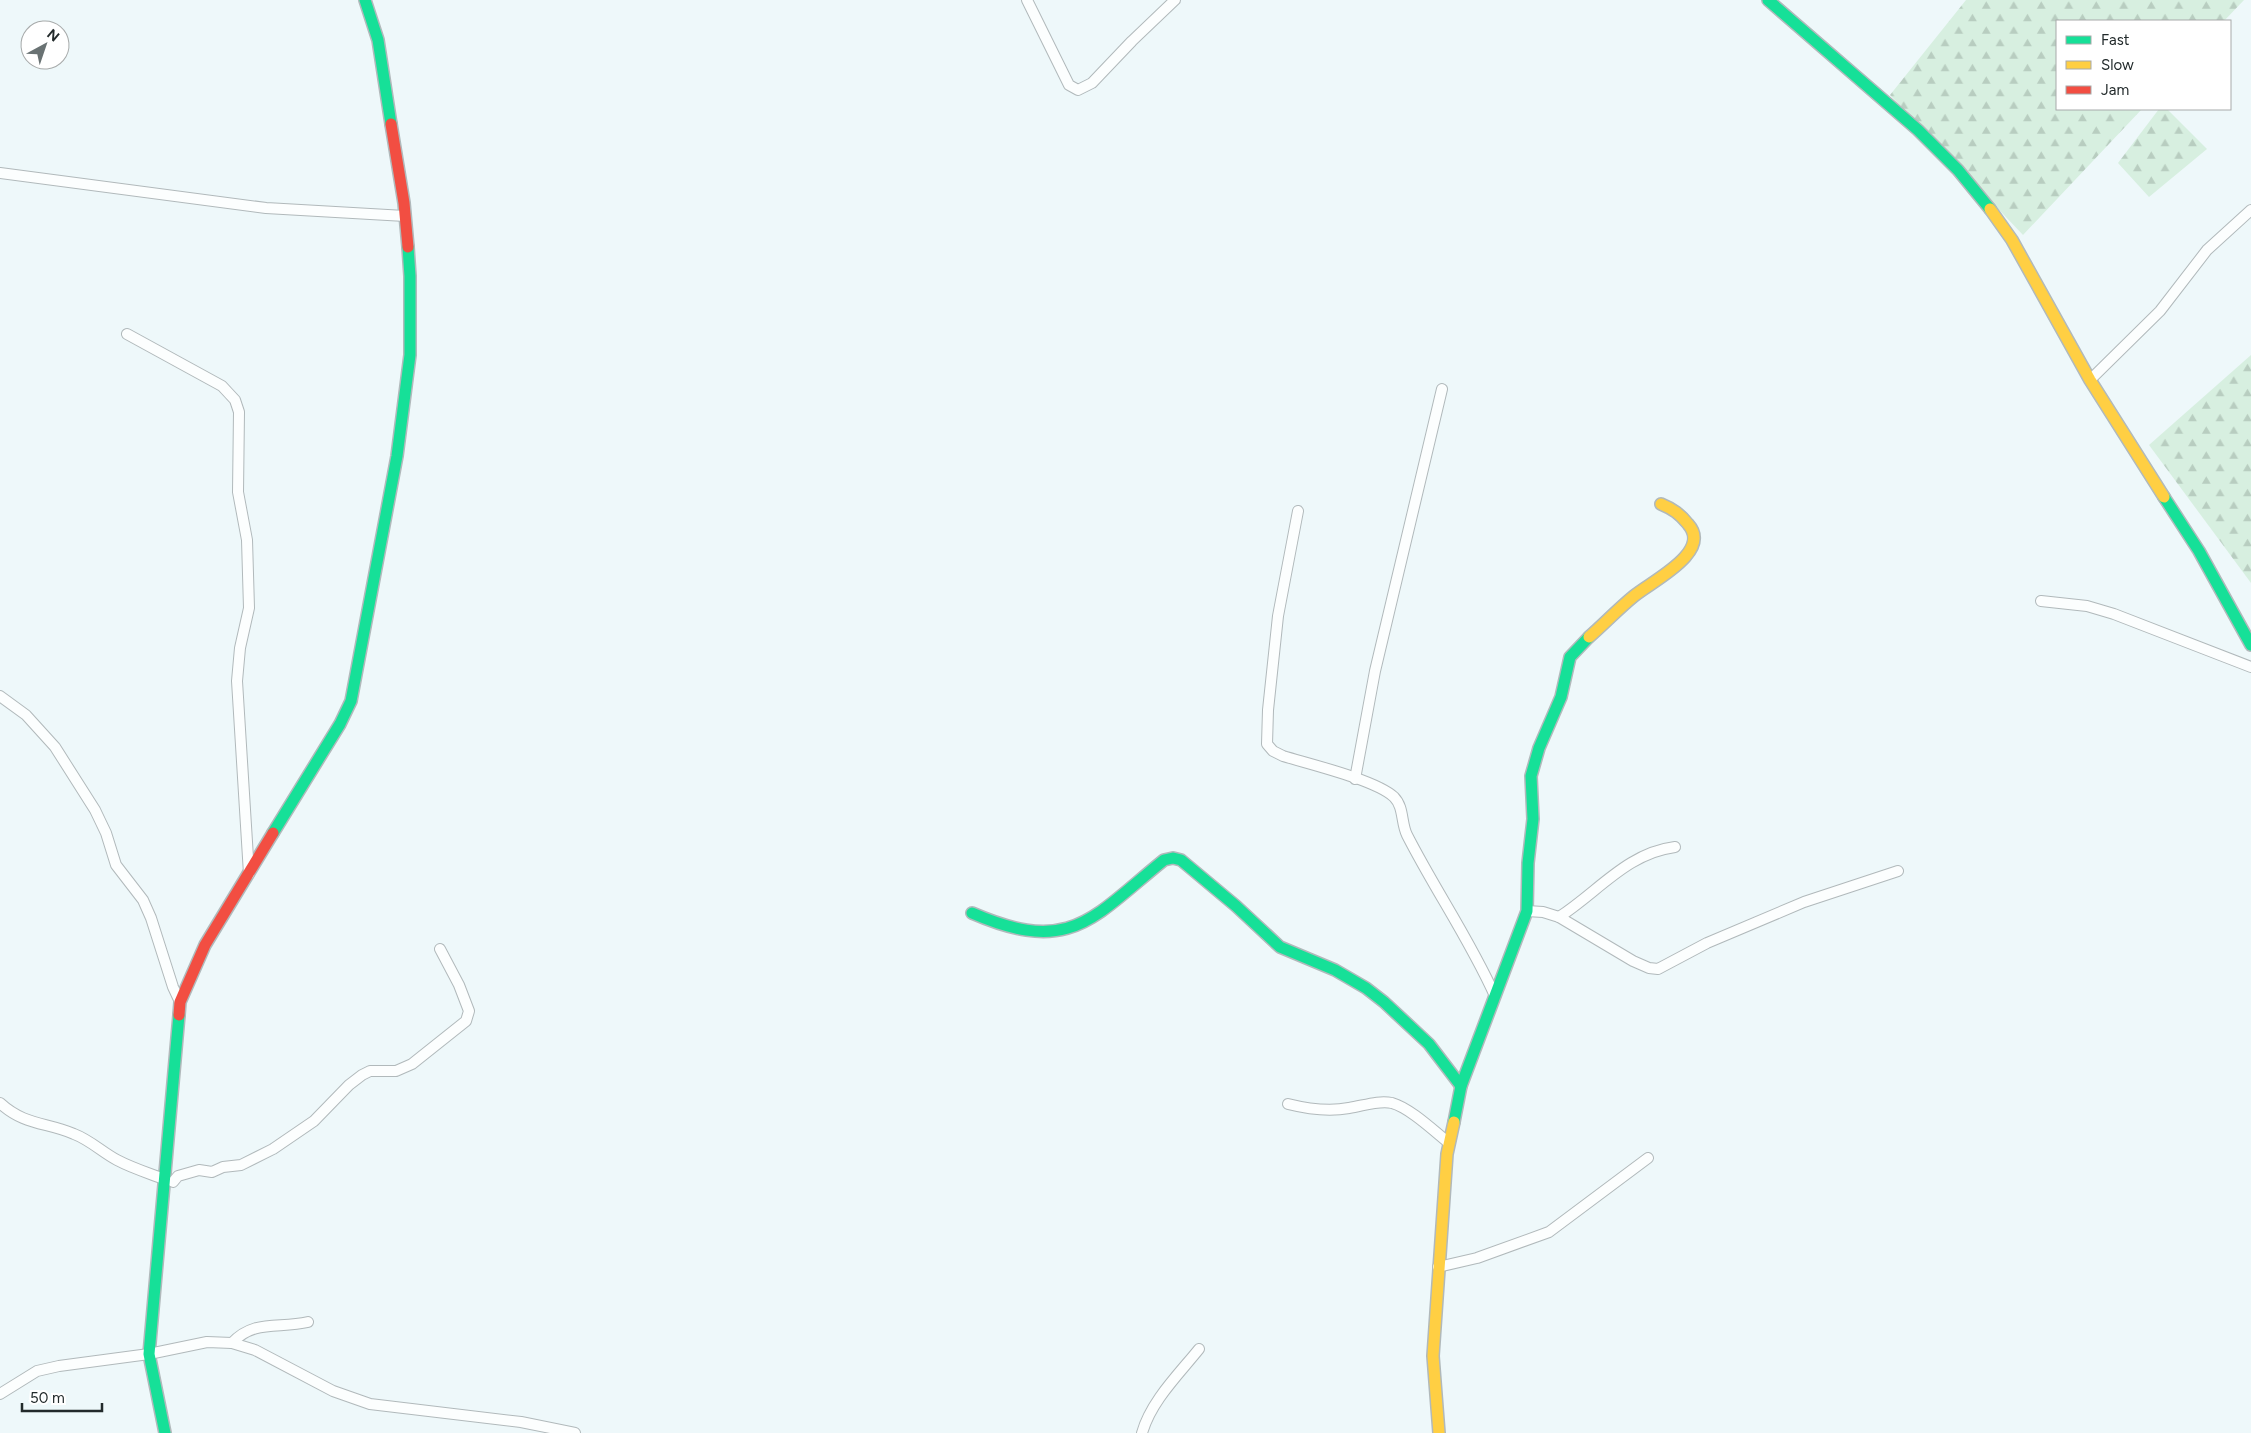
<svg xmlns="http://www.w3.org/2000/svg" width="2251" height="1433" viewBox="0 0 2251 1433" font-family="Figtree,sans-serif">
  <defs>
    <pattern id="forest-firs" width="22" height="20" patternUnits="userSpaceOnUse" patternTransform="scale(1.25)"><rect width="22" height="20" fill="#d7efe0"/><path d="M5 1l3.5 6h-7zM16 11l3.5 6h-7z" fill="#b8cdc0"/></pattern>
  </defs>
  <rect width="100%" height="100%" fill="#eef8fa"/>
  <g fill="url(#forest-firs)">
    <path d="M 1966,0 L 2244,0 L 2224,21 L 2057,21 L 2057,109 L 2142,109 L 2023,235 L 1890,95 Z"/>
    <path d="M 2159,109 L 2167,109 L 2207,149 L 2149,197 L 2118,163 Z"/>
    <path d="M 2251,355 L 2251,583 L 2149,445 Z"/>
  </g>
  <g fill="none" stroke-linecap="round" stroke-linejoin="round">
    <defs>
      <g id="street">
        <path d="M 1027,0 L 1069,85 L 1078,90 L 1092,83 L 1132,41 L 1175,0"/>
        <path d="M 0,173 L 266,208 L 405,216"/>
        <path d="M 127,334 L 222,386 L 235,400 L 239,412 L 238,492 L 247,540 L 249,608 L 240,648 L 237,681 L 249,874"/>
        <path d="M 2090,380 L 2160,311 L 2207,250 L 2251,210"/>
        <path d="M 1298,511 L 1278,616 L 1268,710 L 1267,744 L 1273,751 L 1283,756 C 1309,764 1376,780 1394,797 C 1404,807 1401,823 1407,835 C 1435,890 1470,940 1495,996"/>
        <path d="M 2041,601 L 2087,606 L 2114,614 L 2251,667"/>
        <path d="M 0,696 L 26,715 L 55,747 L 95,810 L 106,833 L 116,865 L 143,900 L 151,918 L 173,987 L 180,1002"/>
        <path d="M 1355,779 L 1375,671 L 1442,389"/>
        <path d="M 1527,911 L 1543,912 L 1559,917 L 1633,961 L 1649,968 L 1658,969 L 1707,943 L 1804,902 L 1898,871"/>
        <path d="M 1559,917 C 1598,892 1627,853 1675,847"/>
        <path d="M 0,1103 C 25,1126 47,1122 74,1134 C 90,1140 102,1152 117,1160 C 132,1168 148,1173 164,1179"/>
        <path d="M 1288,1104 C 1308,1109 1328,1112 1349,1108 C 1363,1106 1378,1100 1392,1103 C 1410,1108 1434,1131 1449,1143"/>
        <path d="M 173,1182 L 178,1176 L 199,1170 L 212,1172 L 223,1167 L 241,1165 L 273,1149 L 314,1121 L 349,1085 L 362,1075 L 370,1071 L 396,1071 L 412,1064 L 466,1021 L 469,1011 L 459,985 L 440,949"/>
        <path d="M 1438,1267 L 1477,1258 L 1549,1232 L 1648,1158"/>
        <path d="M 232,1343 C 254,1319 279,1329 308,1322"/>
        <path d="M 0,1394 L 37,1371 L 59,1366 L 149,1354 L 207,1342 L 232,1343 L 255,1350 L 333,1391 L 370,1404 L 521,1422 L 575,1433"/>
        <path d="M 1142,1433 C 1151,1401 1179,1374 1199,1349"/>
      </g>
      <g id="fast">
        <path d="M 365,0 L 378,40 L 391,124"/>
        <path d="M 1768,0 L 1918,130 L 1958,170 L 1990,209"/>
        <path d="M 2164,497 L 2199,551 L 2251,645"/>
        <path d="M 273,833 L 340,724 L 351,701 L 397,456 L 410,355 L 410,276 L 408,247"/>
        <path d="M 972,913 C 1071,956 1092,918 1164,860 L 1173,858 L 1181,860 L 1236,906 L 1280,947 L 1335,970 L 1366,988 L 1384,1002 L 1429,1044 L 1461,1086"/>
        <path d="M 1454,1122 L 1461,1086 L 1527,911 L 1528,863 L 1533,819 L 1531,776 L 1539,748 L 1561,697 L 1570,657 L 1589,637"/>
        <path d="M 165,1433 L 149,1354 L 179,1015"/>
      </g>
      <g id="slow">
        <path d="M 1990,209 L 2012,240 L 2090,380 L 2164,497"/>
        <path d="M 1589,637 C 1604,624 1618,609 1634,596 C 1652,581 1713,552 1688,524 C 1680,514 1673,509 1661,504"/>
        <path d="M 1439,1433 L 1433,1356 L 1447,1154 L 1454,1122"/>
      </g>
      <g id="jam">
        <path d="M 391,124 L 404,203 L 408,247"/>
        <path d="M 179,1015 L 180,1002 L 205,945 L 273,833"/>
      </g>
    </defs>
    <use href="#street" stroke="#b1b9bb" stroke-width="12"/>
    <use href="#fast" stroke="#b1b9bb" stroke-width="14"/>
    <use href="#slow" stroke="#b1b9bb" stroke-width="14"/>
    <use href="#jam" stroke="#b1b9bb" stroke-width="14"/>
    <use href="#street" stroke="#fcfefe" stroke-width="10"/>
    <use href="#fast" stroke="#16e098" stroke-width="11"/>
    <use href="#slow" stroke="#ffcf43" stroke-width="11"/>
    <use href="#jam" stroke="#f24e42" stroke-width="11"/>
  </g>
  <rect x="2056" y="20" width="175" height="90" fill="#ffffff" stroke="#a7aaaa"/>
  <rect x="2066" y="36" width="25" height="8" fill="#16e098" stroke="#a7aaaa"/>
  <text x="2101" y="45" font-size="15" fill="#222a2b">Fast</text>
  <rect x="2066" y="61" width="25" height="8" fill="#ffcf43" stroke="#a7aaaa"/>
  <text x="2101" y="70" font-size="15" fill="#222a2b">Slow</text>
  <rect x="2066" y="86" width="25" height="8" fill="#f24e42" stroke="#a7aaaa"/>
  <text x="2101" y="95" font-size="15" fill="#222a2b">Jam</text>
  <g transform="translate(45 45) rotate(40)"><circle r="24" fill="#ffffff" stroke="#a7aaaa"/>
  <path d="M0-4L9 19L0 12L-9 19Z" fill="#697273"/>
  <text y="-8" font-size="14" font-weight="bold" text-anchor="middle" fill="#222a2b">N</text>
  </g>
  <path d="M22 1403v8h80v-8" fill="none" stroke="#222a2b" stroke-width="2.5"/>
  <text x="30" y="1403" font-size="15" fill="#222a2b" stroke="#ffffff" stroke-width="4" paint-order="stroke">50 m</text>
</svg>
